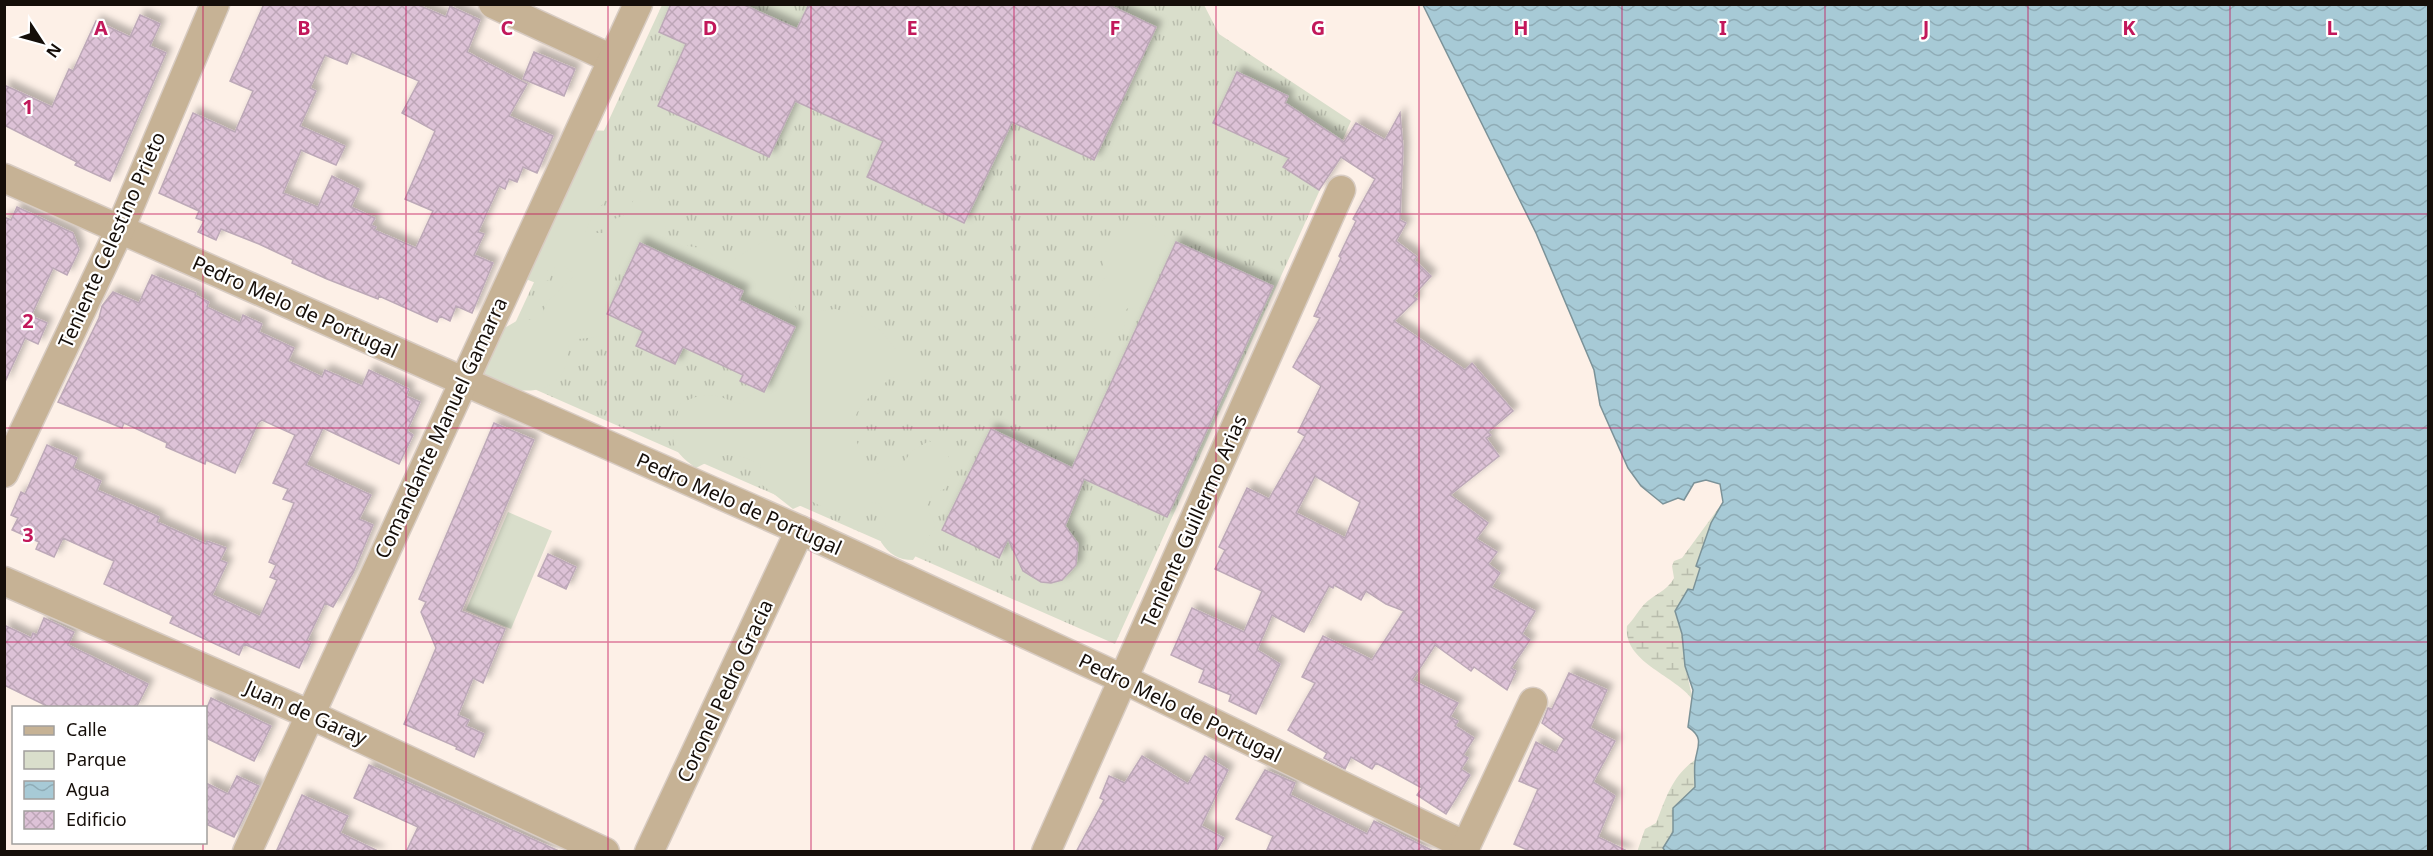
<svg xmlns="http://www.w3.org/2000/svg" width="2433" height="856" viewBox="0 0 2433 856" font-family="'Noto Sans',sans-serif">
  <defs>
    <pattern id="grass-tufts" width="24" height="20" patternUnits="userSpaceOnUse" patternTransform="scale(1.5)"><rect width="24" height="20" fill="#d9decb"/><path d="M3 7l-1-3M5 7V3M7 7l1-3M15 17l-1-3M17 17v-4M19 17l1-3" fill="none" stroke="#b9bdad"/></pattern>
    <pattern id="wetland-marsh" width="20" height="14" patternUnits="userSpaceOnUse" patternTransform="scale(1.5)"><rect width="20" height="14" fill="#d9decb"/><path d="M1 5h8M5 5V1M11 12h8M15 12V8" fill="none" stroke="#b9bdad"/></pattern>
    <pattern id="water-waves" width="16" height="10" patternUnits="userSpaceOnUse" patternTransform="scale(1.5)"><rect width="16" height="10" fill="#a7cad6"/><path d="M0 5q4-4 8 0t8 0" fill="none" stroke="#8facb6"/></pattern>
    <pattern id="building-cross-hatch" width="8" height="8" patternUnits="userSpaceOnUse" patternTransform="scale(1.5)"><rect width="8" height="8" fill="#ddc2d7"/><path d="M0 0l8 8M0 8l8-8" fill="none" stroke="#bda6b7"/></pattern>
    <filter id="shadow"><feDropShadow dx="5.5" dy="-5.5" stdDeviation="3" flood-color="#0004"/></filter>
  </defs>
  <rect width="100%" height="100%" fill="#fdf0e7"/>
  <path fill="url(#grass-tufts)" d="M 662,5 L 1204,5 L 1219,34 L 1351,121 L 1115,644 L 493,371 Z"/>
  <g fill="url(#wetland-marsh)">
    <path d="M 1723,502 L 1711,523 L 1696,566 L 1700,567 L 1693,590 L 1675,611 L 1682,634 L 1685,666 L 1693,700 C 1675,675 1623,662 1627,626 C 1634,619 1636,614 1642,607 C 1651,595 1667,592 1674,578 L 1672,566 L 1674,561 L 1682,558 Z"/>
    <path d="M 1695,760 L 1695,787 L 1673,808 L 1673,832 L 1663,848 L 1665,851 L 1637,852 L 1645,829 L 1656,823 C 1666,798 1672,776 1695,760 Z"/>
  </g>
  <g fill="#d9decb">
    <path d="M 587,130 L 611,131 L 619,167 L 605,191 L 603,204 L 594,212 L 585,233 L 603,233 L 614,219 L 626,215 L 637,193 L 647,188 C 661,197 661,200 663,216 C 664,225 667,227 665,236 L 682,245 L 706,249 L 724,265 C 746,254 756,242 780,235 C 799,244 791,250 799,266 L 793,275 L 795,284 L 789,297 L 800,314 L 835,309 L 860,315 L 881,331 L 897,351 L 924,369 L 926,373 L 921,382 L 912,383 L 890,377 C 882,388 871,394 863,404 C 842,428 861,454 878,474 L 889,467 L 901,466 L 912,451 L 929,441 L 947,451 L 952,469 L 946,488 L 932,495 L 927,507 L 936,526 L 913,560 C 898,560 889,554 881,542 L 881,532 L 887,522 L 880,504 L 871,502 L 864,508 L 851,508 L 842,512 L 832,512 L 811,501 L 793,509 L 761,484 L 760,464 C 730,450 725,453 696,468 C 665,446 672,437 680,404 C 704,391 713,393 739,404 L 763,387 L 644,250 L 623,256 L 609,295 L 618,325 C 607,342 582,335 568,342 C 570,364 563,383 539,389 C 526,393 522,387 508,395 L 480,386 L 480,356 L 501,330 L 520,319 L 535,320 L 542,314 L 548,301 L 573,277 L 572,272 L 564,266 L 555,266 L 549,280 L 536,283 L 523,278 Z"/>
    <path d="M 1130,221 C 1136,223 1143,223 1149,224 C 1173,231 1170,256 1158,271 L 1160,278 L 1148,306 L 1140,309 L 1128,308 L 1121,315 L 1125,324 L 1122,331 L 1104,334 L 1093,327 L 1092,322 L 1101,306 C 1099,285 1094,290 1109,273 L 1103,266 L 1102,256 L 1113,244 L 1122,224 Z"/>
    <path d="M 508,512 L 552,531 L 511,629 L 466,610 Z"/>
  </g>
  <path fill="url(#water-waves)" stroke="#7b9298" stroke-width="1.5" d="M 1423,5 L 2428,5 L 2428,851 L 1665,851 L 1663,848 L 1673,832 L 1673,808 L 1695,787 C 1695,779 1694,770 1695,762 C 1697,747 1705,738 1688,727 L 1693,690 L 1685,666 L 1682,634 L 1675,611 L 1688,589 L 1693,590 L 1700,568 L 1696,566 L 1711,523 L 1723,502 L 1720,484 L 1706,480 L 1694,483 L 1684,500 L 1678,498 L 1663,504 L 1641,486 L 1628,468 L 1600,405 L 1594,370 L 1536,233 Z"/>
  <g fill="url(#building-cross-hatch)" stroke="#bda9b8" stroke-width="1.5" fill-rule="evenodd" filter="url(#shadow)">
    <path d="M 264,4 L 416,4 L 446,17 L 450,6 L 480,20 L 467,52 L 527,84 L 509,116 L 553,136 L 537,173 L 523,167 L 517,182 L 509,179 L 505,189 L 499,186 L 478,232 L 484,234 L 474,255 L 493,263 L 472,313 L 456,306 L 450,321 L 440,316 L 437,322 L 379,296 L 378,299 L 327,279 L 292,263 L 293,260 L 259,244 L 221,229 L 216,240 L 198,232 L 204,221 L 196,218 L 199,211 L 159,193 L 193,113 L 235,132 L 253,91 L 230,81 ZM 352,52 L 419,81 L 402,113 L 435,131 L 405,199 L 433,211 L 416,248 L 374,230 L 376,227 L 371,225 L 375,218 L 351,207 L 359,189 L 332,176 L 318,207 L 283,193 L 301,150 L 336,165 L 345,146 L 300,126 L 316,91 L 310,88 L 325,55 L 347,64 Z"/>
    <path d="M 671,4 L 742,4 L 797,29 L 809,4 L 1107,4 L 1156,27 L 1094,160 L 1012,122 L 964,223 L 867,177 L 883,141 L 795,101 L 769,157 L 658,106 L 686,44 L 659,32 Z"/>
    <path d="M 140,15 L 160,24 L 150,46 L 166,53 L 110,181 L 75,165 L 77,162 L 4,125 L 4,85 L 52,107 L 69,69 L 73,71 L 96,21 L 130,37 Z"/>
    <path d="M 534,52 L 575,69 L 564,96 L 523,79 Z"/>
    <path d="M 1237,72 L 1288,96 L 1285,103 L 1344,142 L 1356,123 L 1385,140 L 1400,113 L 1403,148 L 1400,220 L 1406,223 L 1396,241 L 1417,257 L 1414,260 L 1431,276 L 1413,296 L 1417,299 L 1394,321 L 1465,370 L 1472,363 L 1513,411 L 1488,432 L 1491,435 L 1486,438 L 1499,456 L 1450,495 L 1488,523 L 1476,539 L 1497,552 L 1488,564 L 1500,573 L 1491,587 L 1535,611 L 1522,634 L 1530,640 L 1511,668 L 1516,671 L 1507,690 L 1474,667 L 1471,671 L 1435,645 L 1412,680 L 1458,703 L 1450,717 L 1458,721 L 1455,726 L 1474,738 L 1463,755 L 1468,758 L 1461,769 L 1470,775 L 1446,814 L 1417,795 L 1422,788 L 1376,763 L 1372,769 L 1351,757 L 1345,769 L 1324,758 L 1327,753 L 1288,730 L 1315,683 L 1302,677 L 1323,636 L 1372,660 L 1404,611 L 1386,604 L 1366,591 L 1361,600 L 1334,585 L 1333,588 L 1329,586 L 1304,632 L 1272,615 L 1257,650 L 1280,664 L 1256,714 L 1229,701 L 1231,695 L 1199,682 L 1204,670 L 1171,655 L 1192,608 L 1244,632 L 1262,591 L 1215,569 L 1225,550 L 1219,547 L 1247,488 L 1269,499 L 1305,436 L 1298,432 L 1321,386 L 1293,367 L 1320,318 L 1314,316 L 1341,258 L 1339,256 L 1356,221 L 1353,219 L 1375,179 L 1341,157 L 1319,190 L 1283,167 L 1289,158 L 1213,123 ZM 1315,476 L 1360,502 L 1345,538 L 1296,513 Z"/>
    <path d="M 17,207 L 73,233 L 79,250 L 67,275 L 53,268 L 31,316 L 47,323 L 38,344 L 25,338 L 4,384 L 4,217 L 11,220 Z"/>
    <path d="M 1176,242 L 1273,286 L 1167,517 L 1084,479 L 1065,526 L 1078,544 L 1076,565 L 1062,580 L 1051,583 L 1041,582 L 1023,571 L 1008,539 L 999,558 L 942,530 L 991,429 L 1072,468 Z"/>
    <path d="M 640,243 L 743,291 L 739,300 L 795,327 L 764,392 L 740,381 L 743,375 L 683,347 L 675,364 L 636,346 L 643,331 L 607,314 Z"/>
    <path d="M 152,275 L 196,293 L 195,295 L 209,302 L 207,307 L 240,323 L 243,315 L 262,324 L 259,332 L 294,348 L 288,361 L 322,377 L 325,370 L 362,386 L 369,370 L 409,389 L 406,396 L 420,402 L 407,431 L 413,435 L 399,464 L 323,428 L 306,465 L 371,495 L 359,519 L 373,525 L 353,573 L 333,607 L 325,603 L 307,640 L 311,642 L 299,668 L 244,644 L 239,655 L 170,623 L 173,616 L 104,584 L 114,561 L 63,538 L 54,557 L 36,549 L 39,542 L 12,530 L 18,518 L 11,515 L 21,492 L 25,494 L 47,445 L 77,458 L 73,468 L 101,481 L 97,490 L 159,517 L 157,522 L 206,544 L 207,541 L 226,548 L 220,560 L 227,563 L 212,595 L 260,617 L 277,580 L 270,577 L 276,565 L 269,562 L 294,503 L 283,499 L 288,489 L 273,483 L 295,435 L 262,420 L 258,423 L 235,473 L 206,460 L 205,464 L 166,447 L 167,443 L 124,423 L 122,428 L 58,402 L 99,318 L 102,306 L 113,292 L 139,303 Z"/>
    <path d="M 494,423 L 534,440 L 461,611 L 505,629 L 483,683 L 473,678 L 458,715 L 469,720 L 466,726 L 484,734 L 474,757 L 456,749 L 457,747 L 404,724 L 436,648 L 421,612 L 426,602 L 419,599 Z"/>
    <path d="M 548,554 L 576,567 L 566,589 L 538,576 Z"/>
    <path d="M 44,618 L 74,632 L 68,645 L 148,684 L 136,708 L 51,708 L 4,685 L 4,625 L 31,638 L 33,633 L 37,635 Z"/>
    <path d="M 1569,673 L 1607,690 L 1590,728 L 1615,741 L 1593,782 L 1615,796 L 1598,837 L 1629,852 L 1532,852 L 1514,844 L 1538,789 L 1519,781 L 1533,749 L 1536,742 L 1556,753 L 1564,739 L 1542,723 L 1548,708 L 1552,709 Z"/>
    <path d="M 211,698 L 271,726 L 254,761 L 206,738 L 206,710 Z"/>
    <path d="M 1142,756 L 1188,784 L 1205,756 L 1228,770 L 1201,826 L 1224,838 L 1216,852 L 1076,852 L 1104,800 L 1100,798 L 1109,776 L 1125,783 Z"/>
    <path d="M 369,765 L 561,852 L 406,852 L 418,827 L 354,798 Z"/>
    <path d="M 1265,770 L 1295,783 L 1290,795 L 1367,834 L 1374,821 L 1435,852 L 1266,852 L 1273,836 L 1236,819 Z"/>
    <path d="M 237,776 L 259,786 L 234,837 L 206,824 L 206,783 L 228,794 Z"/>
    <path d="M 302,795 L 348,816 L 340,833 L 380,852 L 276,852 Z"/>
  </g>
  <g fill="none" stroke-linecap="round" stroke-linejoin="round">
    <defs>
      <g id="street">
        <path d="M 493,4 L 612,59"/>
        <path d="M 4,178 L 800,530 L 1123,679 L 1466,846"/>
        <path d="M 4,473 L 120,229 L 215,4"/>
        <path d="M 4,581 L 311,715 L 605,852"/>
        <path d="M 247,852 L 638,4"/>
        <path d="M 649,852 L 800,530"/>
        <path d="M 1046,852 L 1341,190"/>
        <path d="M 1463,852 L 1533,702"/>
      </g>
    </defs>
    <use href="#street" stroke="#d8ccc3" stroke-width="31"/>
    <use href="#street" stroke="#c6b295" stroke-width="28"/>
  </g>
  <path fill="none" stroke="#c2185b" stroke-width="1.5" stroke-opacity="0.55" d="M 203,4 L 203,708M 406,4 L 406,852M 608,4 L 608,852M 811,4 L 811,852M 1014,4 L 1014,852M 1216,4 L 1216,852M 1419,4 L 1419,852M 1622,4 L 1622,852M 1825,4 L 1825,852M 2028,4 L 2028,852M 2230,4 L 2230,852M 4,214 L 2428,214M 4,428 L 2428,428M 4,642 L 2428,642M 203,842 L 203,852"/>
  <g text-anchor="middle" stroke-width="4.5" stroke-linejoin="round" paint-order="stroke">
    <g font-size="20" fill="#150e09" stroke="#fff">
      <text transform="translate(112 240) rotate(-66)" y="7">Teniente Celestino Prieto</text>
      <text transform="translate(295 307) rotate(24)" y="7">Pedro Melo de Portugal</text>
      <text transform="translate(441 428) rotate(-65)" y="7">Comandante Manuel Gamarra</text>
      <text transform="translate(739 504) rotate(24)" y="7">Pedro Melo de Portugal</text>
      <text transform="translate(1194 521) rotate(-66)" y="7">Teniente Guillermo Arias</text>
      <text transform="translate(725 691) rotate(-65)" y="7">Coronel Pedro Gracia</text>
      <text transform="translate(1180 708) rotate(26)" y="7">Pedro Melo de Portugal</text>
      <text transform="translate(306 713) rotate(24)" y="7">Juan de Garay</text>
    </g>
  </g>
  <g font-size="20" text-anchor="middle" font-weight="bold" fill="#c2185b" stroke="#fff" stroke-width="4.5" stroke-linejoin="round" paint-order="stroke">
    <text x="101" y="35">A</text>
    <text x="304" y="35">B</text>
    <text x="507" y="35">C</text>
    <text x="710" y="35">D</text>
    <text x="912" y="35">E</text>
    <text x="1115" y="35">F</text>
    <text x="1318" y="35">G</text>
    <text x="1521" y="35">H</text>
    <text x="1723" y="35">I</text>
    <text x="1926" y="35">J</text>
    <text x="2129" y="35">K</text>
    <text x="2332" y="35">L</text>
    <text x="28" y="114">1</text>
    <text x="28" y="328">2</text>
    <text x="28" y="542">3</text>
  </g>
  <rect width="2433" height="856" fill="none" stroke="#150e09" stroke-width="12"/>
  <rect x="12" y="706" width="195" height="138" fill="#ffffff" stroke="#a19f9d" stroke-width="1.5"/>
  <rect x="24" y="726" width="30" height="9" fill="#c6b295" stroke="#a19f9d" stroke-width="1.5"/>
  <text x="66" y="736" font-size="18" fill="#150e09">Calle</text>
  <rect x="24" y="751" width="30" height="18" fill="#d9decb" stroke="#a19f9d" stroke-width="1.5"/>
  <text x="66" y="766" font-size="18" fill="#150e09">Parque</text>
  <rect x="24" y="781" width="30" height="18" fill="url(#water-waves)" stroke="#a19f9d" stroke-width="1.5"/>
  <text x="66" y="796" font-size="18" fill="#150e09">Agua</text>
  <rect x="24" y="811" width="30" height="18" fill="url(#building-cross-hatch)" stroke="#a19f9d" stroke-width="1.5"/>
  <text x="66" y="826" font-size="18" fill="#150e09">Edificio</text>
  <g transform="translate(42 42) rotate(126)" stroke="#ffffff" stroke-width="4.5" paint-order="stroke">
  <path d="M0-4.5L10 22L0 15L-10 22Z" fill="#150e09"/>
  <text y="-9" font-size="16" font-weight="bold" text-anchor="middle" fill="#150e09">N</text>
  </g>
</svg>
